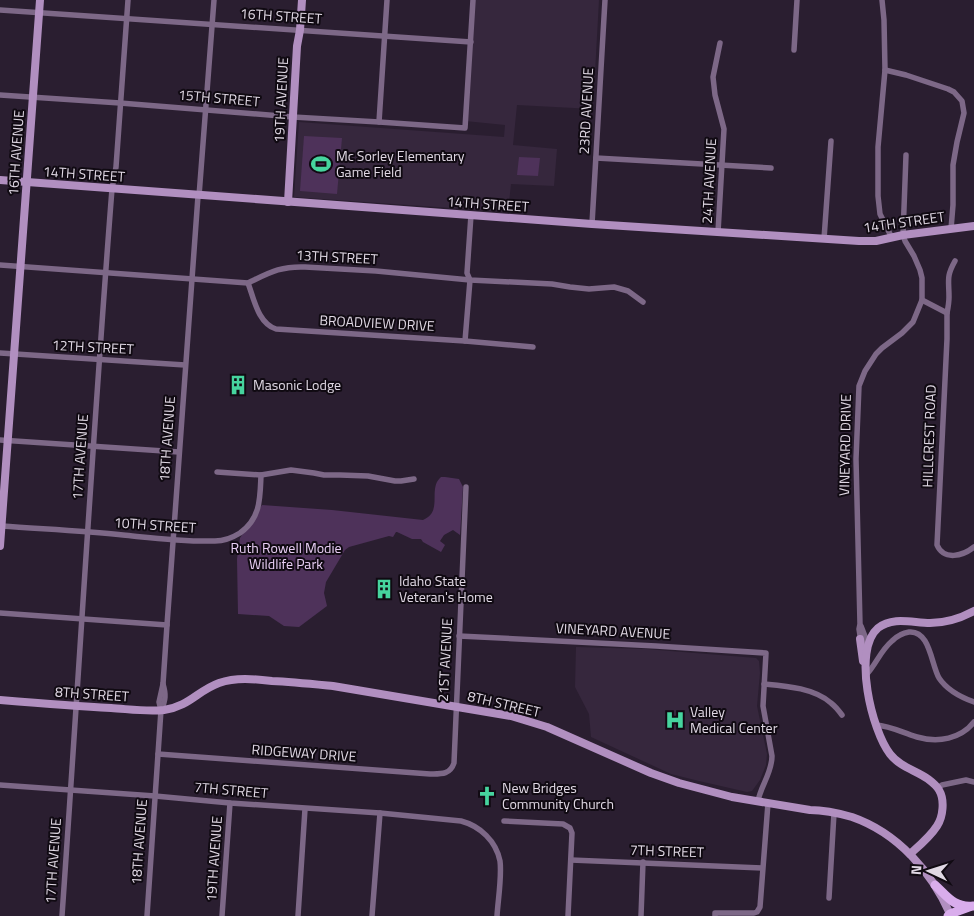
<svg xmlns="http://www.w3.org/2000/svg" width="974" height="916" viewBox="0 0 974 916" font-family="'Titillium Web',sans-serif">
  <rect width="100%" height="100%" fill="#2a1e30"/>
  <g fill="#36273d">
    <path d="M 473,0 L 599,0 L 593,109 L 517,105 L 513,145 L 557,149 L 554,186 L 511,184 L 508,212 L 294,197 L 299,122 L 504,137 L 505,125 L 465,121 Z"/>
    <path d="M 576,647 L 646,649 L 756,658 L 759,661 L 760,673 L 757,706 L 767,754 L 766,765 L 760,780 L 752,791 L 747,792 L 699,781 L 671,774 L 591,737 L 589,714 L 575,687 Z"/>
  </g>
  <g fill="#4e325a">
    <path d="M 304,136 L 342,138 L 337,194 L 300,191 Z"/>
    <path d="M 519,157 L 540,158 L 538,176 L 517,175 Z"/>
    <path d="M 441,477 L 445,477 L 459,479 L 463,487 L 460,535 L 453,530 L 444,535 L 440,541 L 445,545 L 441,552 L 423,542 L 421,539 L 412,539 L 397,532 L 396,532 L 393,537 L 389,536 L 349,547 L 345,550 L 326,582 L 324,593 L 327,606 L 299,627 L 284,626 L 269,616 L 238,614 L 237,559 L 240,538 L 262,505 L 332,510 L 423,520 C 444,511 427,489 441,477 Z"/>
  </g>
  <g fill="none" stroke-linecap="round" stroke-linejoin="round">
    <g stroke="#7d6887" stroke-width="5.5">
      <path d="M 882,0 L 884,20 L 885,70 L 878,147 L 878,196 L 880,214 L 892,238"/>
      <path d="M 0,10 L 471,42"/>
      <path d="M 794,50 L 797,0"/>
      <path d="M 885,70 L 906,75 L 948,89 L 954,92 L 962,101 L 964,113 L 957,142 L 953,165 L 953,205 L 951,229"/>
      <path d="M 0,95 L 120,103 L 293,117 L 379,122 L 465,128 L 473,0"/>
      <path d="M 379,122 L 387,0"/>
      <path d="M 596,158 L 771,168"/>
      <path d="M 199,196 L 214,0"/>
      <path d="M 592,224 L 605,0"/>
      <path d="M 718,232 L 724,129 L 715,95 L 713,77 L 720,43"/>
      <path d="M 824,239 L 831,141"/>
      <path d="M 0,265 L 248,283 C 269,273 280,266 305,267 L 376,271 L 470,280 L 552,284 L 570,287 L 589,289 L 614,287 L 628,291 L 643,302"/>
      <path d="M 248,283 C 254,299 258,323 276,329 L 465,341 L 533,347"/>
      <path d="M 922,300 L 947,313 L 947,339 L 937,545 C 944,561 963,556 974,547"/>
      <path d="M 947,313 C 948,308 949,302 949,297 C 949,280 946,277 955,261"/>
      <path d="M 465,341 L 470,280 L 467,273 L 471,215"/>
      <path d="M 0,353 L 185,365"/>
      <path d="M 0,440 L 179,452"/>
      <path d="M 217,472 L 261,475 L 291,470 L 314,473 L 324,475 L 340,475 L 368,476 L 395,481 L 401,481 L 414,479"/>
      <path d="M 2,526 C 42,529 83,531 123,535 C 153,538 184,542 215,541 C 223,541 232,538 240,533 C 261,518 260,498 261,475"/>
      <path d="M 0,613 L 167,625"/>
      <path d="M 861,626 L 866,639 L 870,641"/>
      <path d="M 459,636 L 656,646 L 766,653 L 763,706 L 772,756 C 772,773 761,785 758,801"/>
      <path d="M 869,644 L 861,642 L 859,629 L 860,624 L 856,459 L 859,386 L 865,371 L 876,354 L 882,348 L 902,333 L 913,322 L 922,300 L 922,278 L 920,270 L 914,256 L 905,241 L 903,235 L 906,155"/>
      <path d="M 866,675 C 876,665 880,651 892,641 C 896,637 902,633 909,632 C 930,630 931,664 939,678 C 947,690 960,697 974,702"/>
      <path d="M 764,684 C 786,686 814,688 831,703 C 835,706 839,711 842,715"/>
      <path d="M 161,710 C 166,700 166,694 163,684"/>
      <path d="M 876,725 C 891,726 903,733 917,737 C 938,743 961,739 974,722"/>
      <path d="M 158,754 L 430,774 C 441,774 450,775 454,763 L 466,487"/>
      <path d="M 0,785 L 155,796 L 230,803 L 380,813 L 461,821 C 480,826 496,841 500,861 C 502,876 498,900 497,916"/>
      <path d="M 938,788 L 942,785 L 966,780 L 974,782"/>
      <path d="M 504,821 L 563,824 L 570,828 L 572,833 L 568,916"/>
      <path d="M 571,860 L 762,868"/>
      <path d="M 829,898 L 834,813"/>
      <path d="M 62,916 C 79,673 93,431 112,189 L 116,167 L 128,0"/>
      <path d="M 147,916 L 158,754 L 161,710 L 159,702 L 163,684 L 167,625 L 198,196"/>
      <path d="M 222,916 L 230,803"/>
      <path d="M 298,916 L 305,809"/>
      <path d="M 372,916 L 380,813"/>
      <path d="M 641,916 L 643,862"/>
      <path d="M 715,916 L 715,913 L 754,913 L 757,912 L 760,907 L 768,803"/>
    </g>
    <g stroke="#b18fc0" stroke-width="8">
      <path d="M 0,180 L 592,224 L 859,241 L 876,241 L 903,235 L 974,226"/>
      <path d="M 288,202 L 297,46 L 300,30 L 302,0"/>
      <path d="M 0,546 L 40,0"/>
      <path d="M 860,639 L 863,661"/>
      <path d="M 0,700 C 37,703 74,706 111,708 C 128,709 147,712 164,710 C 190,706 197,691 219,683 C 236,677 254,679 272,681 C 292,682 312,684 333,686 L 511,716 L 547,727 L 651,773 L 679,783 L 732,797 L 810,810 C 824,810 838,813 852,817 C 898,833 932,872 951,916"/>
      <path d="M 910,854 C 919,846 930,837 937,826 C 943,817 945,800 939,790 C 937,786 932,782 928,779 C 915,770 900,767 890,754 C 872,731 852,650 878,628 C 893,616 913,623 930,623 C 946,623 961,618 974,611"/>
    </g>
    <g stroke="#d9adec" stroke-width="9">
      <path d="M 935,885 C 947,896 954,908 973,906"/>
      <path d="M 948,916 L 950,914 L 969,907"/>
    </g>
  </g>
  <defs>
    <symbol id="stadium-bare" viewBox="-9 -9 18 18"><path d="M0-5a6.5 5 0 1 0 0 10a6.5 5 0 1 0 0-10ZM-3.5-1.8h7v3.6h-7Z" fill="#46d49e" stroke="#100a12" stroke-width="2.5" paint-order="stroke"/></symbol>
    <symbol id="building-bare" viewBox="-9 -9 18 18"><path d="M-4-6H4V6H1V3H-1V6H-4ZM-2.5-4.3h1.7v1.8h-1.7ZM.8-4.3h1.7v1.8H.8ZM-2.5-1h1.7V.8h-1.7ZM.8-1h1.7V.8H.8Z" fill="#46d49e" stroke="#100a12" stroke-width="2.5" paint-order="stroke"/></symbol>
    <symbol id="hospital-bare" viewBox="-9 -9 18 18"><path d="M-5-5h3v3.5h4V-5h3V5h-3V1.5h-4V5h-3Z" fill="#46d49e" stroke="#100a12" stroke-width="2.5" paint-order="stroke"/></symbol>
    <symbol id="church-bare" viewBox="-9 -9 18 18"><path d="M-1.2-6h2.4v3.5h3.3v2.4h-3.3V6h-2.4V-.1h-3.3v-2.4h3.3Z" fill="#46d49e" stroke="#100a12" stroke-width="2.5" paint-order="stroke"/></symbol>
  </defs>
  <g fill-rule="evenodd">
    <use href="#stadium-bare" x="307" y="150" width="28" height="28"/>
    <use href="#building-bare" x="224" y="371" width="28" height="28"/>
    <use href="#building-bare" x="370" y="575" width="28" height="28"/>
    <use href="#hospital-bare" x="661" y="706" width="28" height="28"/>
    <use href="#church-bare" x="473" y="782" width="28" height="28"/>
  </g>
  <g text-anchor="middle" stroke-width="4" stroke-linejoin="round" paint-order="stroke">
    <g font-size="14" fill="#e0d8e4" stroke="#100a12">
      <text transform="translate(281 16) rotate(4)" y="5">16TH STREET</text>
      <text transform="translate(219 98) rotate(5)" y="5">15TH STREET</text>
      <text transform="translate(281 100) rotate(-87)" y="5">19TH AVENUE</text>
      <text transform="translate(586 111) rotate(-87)" y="5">23RD AVENUE</text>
      <text transform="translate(16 153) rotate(-86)" y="5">16TH AVENUE</text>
      <text transform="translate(84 174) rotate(4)" y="5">14TH STREET</text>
      <text transform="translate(709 181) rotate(-87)" y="5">24TH AVENUE</text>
      <text transform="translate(488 204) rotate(4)" y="5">14TH STREET</text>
      <text transform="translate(904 222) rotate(-8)" y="5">14TH STREET</text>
      <text transform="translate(337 257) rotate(3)" y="5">13TH STREET</text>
      <text transform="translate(377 323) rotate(3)" y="5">BROADVIEW DRIVE</text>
      <text transform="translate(93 347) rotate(3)" y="5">12TH STREET</text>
      <text transform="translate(929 436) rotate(-88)" y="5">HILLCREST ROAD</text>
      <text transform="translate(167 439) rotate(-86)" y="5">18TH AVENUE</text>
      <text transform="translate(845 445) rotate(-89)" y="5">VINEYARD DRIVE</text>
      <text transform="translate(80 457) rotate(-86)" y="5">17TH AVENUE</text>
      <text transform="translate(155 525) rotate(4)" y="5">10TH STREET</text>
      <text transform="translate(613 631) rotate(3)" y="5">VINEYARD AVENUE</text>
      <text transform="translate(445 660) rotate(-87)" y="5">21ST AVENUE</text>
      <text transform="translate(92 694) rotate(4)" y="5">8TH STREET</text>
      <text transform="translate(504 704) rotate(13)" y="5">8TH STREET</text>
      <text transform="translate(304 753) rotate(4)" y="5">RIDGEWAY DRIVE</text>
      <text transform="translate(231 790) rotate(5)" y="5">7TH STREET</text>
      <text transform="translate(139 842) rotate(-86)" y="5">18TH AVENUE</text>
      <text transform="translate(667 851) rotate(2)" y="5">7TH STREET</text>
      <text transform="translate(214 859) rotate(-86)" y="5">19TH AVENUE</text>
      <text transform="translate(53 861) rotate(-86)" y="5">17TH AVENUE</text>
    </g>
    <g font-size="14" fill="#e0d8e4" stroke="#100a12" text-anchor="start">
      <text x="336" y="161">Mc Sorley Elementary<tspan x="336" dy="16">Game Field</tspan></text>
      <text x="253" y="390">Masonic Lodge</text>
      <text x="399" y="586">Idaho State<tspan x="399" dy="16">Veteran's Home</tspan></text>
      <text x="690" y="717">Valley<tspan x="690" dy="16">Medical Center</tspan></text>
      <text x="502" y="793">New Bridges<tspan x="502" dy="16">Community Church</tspan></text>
    </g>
    <g font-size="14" fill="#e9cff5" stroke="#100a12">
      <text x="286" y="553">Ruth Rowell Modie<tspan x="286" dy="16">Wildlife Park</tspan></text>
    </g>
  </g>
  <g transform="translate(929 871) rotate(274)" stroke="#100a12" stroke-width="4" paint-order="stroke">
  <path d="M0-4L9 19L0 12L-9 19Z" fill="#e0d8e4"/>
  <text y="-8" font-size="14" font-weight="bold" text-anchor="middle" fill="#e0d8e4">N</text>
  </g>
</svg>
